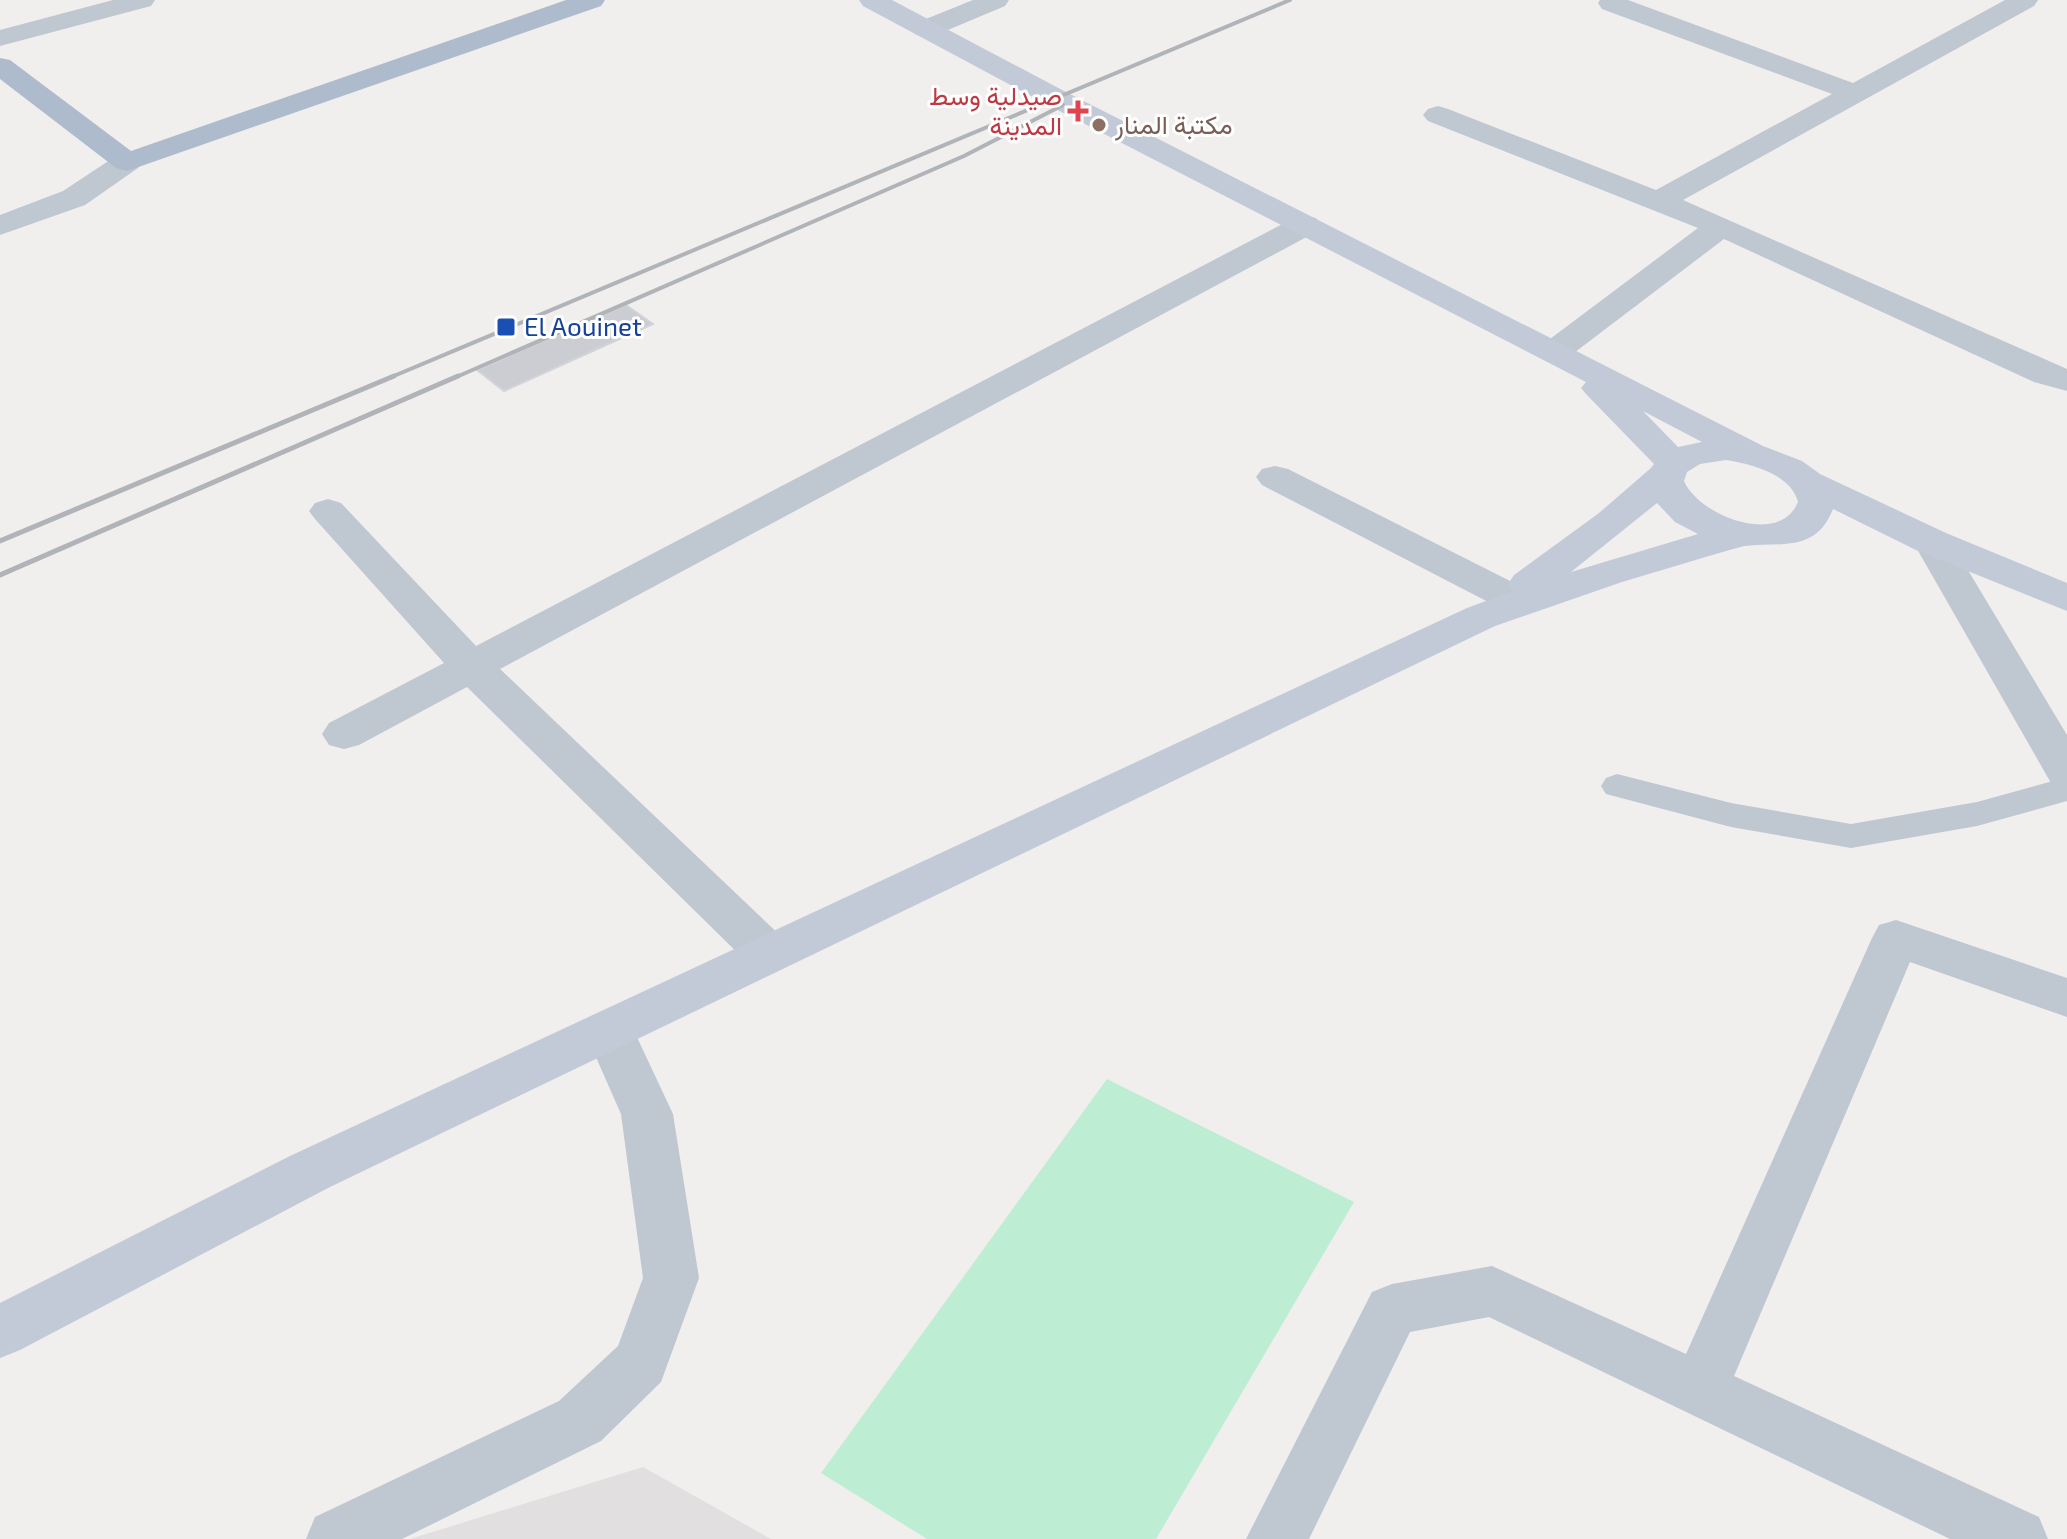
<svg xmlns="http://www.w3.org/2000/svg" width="2067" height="1539" viewBox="0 0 2067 1539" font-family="'Exo 2',Vazirmatn,sans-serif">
  <rect width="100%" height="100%" fill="#f1eeee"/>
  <path fill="#e1dfe0" d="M 643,1467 L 771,1539 L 409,1539 L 410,1539 Z"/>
  <path fill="#bdedd3" d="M 1107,1079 L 1354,1202 L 1156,1539 L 927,1539 L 821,1473 Z"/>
  <path fill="#cbcdd3" stroke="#d2d4d9" stroke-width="2" d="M 626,305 L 653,324 L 504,391 L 477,370 Z"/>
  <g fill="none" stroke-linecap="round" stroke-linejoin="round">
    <path fill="#bfc7d0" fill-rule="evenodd" d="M 1617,774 L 1731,803 L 1851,824 L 1977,802 L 2067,777 L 2067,801 L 1977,826 L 1851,848 L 1731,827 L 1606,794 L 1601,786 L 1606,778 Z"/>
    <g fill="#bfc7d0" fill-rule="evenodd">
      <path d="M 113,0 L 155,0 L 151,6 L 0,46 L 0,30 Z"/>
      <path d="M 973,0 L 1009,0 L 1005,6 L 936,35 L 916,35 L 912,29 L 916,23 Z"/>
      <path d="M 1600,0 L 1628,0 L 1853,83 L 2005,0 L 2038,0 L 2034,6 L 1683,200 L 2067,369 L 2067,391 L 2034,382 L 1724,239 L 1566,359 L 1554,362 L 1542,359 L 1537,352 L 1542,345 L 1698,228 L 1428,121 L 1423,115 L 1428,109 L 1438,106 L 1448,109 L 1656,190 L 1832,94 L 1602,9 L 1598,3 Z"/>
      <path d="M 127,153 L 138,156 L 142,162 L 138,168 L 85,205 L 0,235 L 0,215 L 63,191 L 116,156 Z"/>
      <path d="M 1305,216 L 1316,218 L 1321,225 L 1316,232 L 500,669 L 786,941 L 793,954 L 786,967 L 769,973 L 752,967 L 467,687 L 359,745 L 344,749 L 329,745 L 322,734 L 329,723 L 444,663 L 315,519 L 309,511 L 315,503 L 328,499 L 341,503 L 476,646 L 1294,218 Z"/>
      <path d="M 1275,466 L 1288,469 L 1524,588 L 1530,597 L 1524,606 L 1510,610 L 1496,606 L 1262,485 L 1256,477 L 1262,469 Z"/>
      <path d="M 1932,530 L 1946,533 L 1951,542 L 2067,735 L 2067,788 L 2051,783 L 1913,542 L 1918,533 Z"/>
      <path d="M 1896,920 L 2067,978 L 2067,1017 L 1910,962 L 1734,1376 L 2039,1517 L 2048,1539 L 1950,1539 L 1489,1317 L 1410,1332 L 1309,1539 L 1246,1539 L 1372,1292 L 1392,1284 L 1492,1266 L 1686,1354 L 1872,938 L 1879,925 Z"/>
      <path d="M 609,1010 L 627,1016 L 673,1114 L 699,1278 L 661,1382 L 601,1441 L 402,1539 L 306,1539 L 315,1517 L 559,1401 L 618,1346 L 643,1278 L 621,1114 L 584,1030 L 591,1016 Z"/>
    </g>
    <path fill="#c1cad6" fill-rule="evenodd" d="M 859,0 L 892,0 L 1064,91 L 1763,446 L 1802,461 L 1820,474 L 1946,533 L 2067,583 L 2067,611 L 1918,551 L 1833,509 C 1816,553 1780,542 1744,546 C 1736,548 1727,551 1719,553 L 1622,582 L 1495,626 L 328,1188 L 20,1350 L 0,1358 L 0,1303 L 290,1156 L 1467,608 L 1513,591 L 1508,584 L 1514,575 L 1599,513 L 1651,468 L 1654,464 L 1587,395 L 1581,388 L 1586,382 L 1044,103 L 863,6 ZM 1643,411 L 1702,442 L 1678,447 ZM 1726,460 C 1751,464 1791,474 1798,502 C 1780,547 1699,516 1684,481 L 1687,472 L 1700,464 ZM 1657,503 L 1675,522 L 1698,534 L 1571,572 Z"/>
    <path fill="#aebbcc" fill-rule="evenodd" d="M 566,0 L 605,0 L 601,6 L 127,171 L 116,168 L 0,79 L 0,58 L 10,60 L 131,151 Z"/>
    <g stroke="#b0b3b8" stroke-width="4">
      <path d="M 389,378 L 1290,0"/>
      <path d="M 454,378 L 964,156 L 1063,105"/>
    </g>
    <g stroke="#b0b3b8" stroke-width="5">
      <path d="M 0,541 L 394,376"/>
      <path d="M 0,575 L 458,376"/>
    </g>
  </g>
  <path fill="#e0444e" stroke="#fff" stroke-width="3" d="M1074 99h8v8h8v8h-8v8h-8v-8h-8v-8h8z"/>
  <circle fill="#8d6e63" stroke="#fff" stroke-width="3" cx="1099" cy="125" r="8"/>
  <rect fill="#1a4fb4" stroke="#fff" stroke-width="3" x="496" y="317" width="20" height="20" rx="4"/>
  <g text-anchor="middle" stroke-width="6" stroke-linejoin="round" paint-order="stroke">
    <g font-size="26" fill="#be3a42" stroke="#fff" text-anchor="end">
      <text x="1062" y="105">صيدلية وسط<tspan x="1062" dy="30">المدينة</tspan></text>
    </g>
    <g font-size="26" fill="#785e54" stroke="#fff" text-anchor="start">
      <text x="1115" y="134">مكتبة المنار</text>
    </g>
    <g font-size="26" fill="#164399" stroke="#fff" text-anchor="start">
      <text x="524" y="336">El Aouinet</text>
    </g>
  </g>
</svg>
